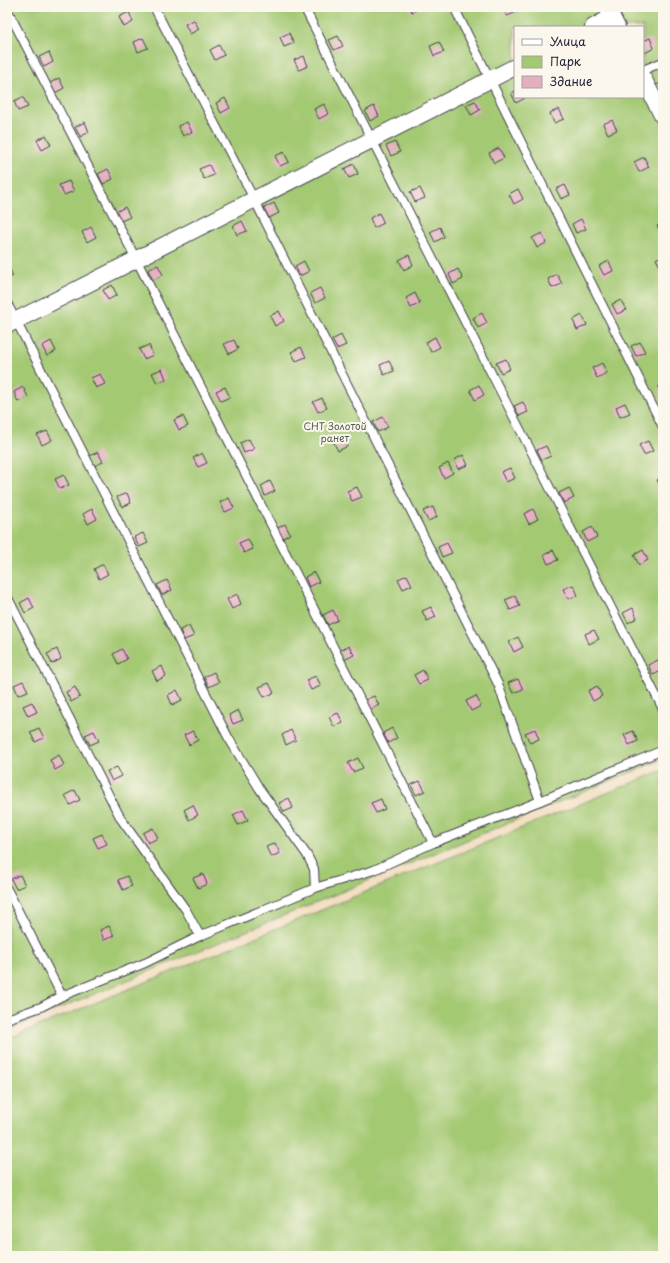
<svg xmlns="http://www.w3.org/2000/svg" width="670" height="1263" viewBox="0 0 670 1263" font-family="'Playpen Sans',sans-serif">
  <rect width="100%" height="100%" fill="#fbf7ec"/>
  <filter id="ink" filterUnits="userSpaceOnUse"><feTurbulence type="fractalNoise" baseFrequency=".025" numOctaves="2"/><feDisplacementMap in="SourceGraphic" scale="8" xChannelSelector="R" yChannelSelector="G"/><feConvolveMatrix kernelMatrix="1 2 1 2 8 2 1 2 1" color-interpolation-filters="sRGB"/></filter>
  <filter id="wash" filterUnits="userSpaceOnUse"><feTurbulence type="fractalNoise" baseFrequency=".012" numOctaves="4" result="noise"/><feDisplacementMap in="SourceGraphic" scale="16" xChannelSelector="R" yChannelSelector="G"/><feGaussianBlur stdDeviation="0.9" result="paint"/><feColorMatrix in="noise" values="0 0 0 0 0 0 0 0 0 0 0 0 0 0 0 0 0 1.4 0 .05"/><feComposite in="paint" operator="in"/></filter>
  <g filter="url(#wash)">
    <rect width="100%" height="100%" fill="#f3dec1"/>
    <g fill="#a4c973" stroke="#637657" fill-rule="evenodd">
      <path d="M 7,7 L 663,7 L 663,759 L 7,1030 ZM 515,27 L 643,27 L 643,97 L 515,97 Z"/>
      <path d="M 663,770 L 663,1256 L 7,1256 L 7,1039 Z"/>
    </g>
    <g id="blocks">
      <g fill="#e4aebf">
        <path d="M 308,7 L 319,7 L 321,10 L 311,14 Z"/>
        <path d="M 409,7 L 423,7 L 412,12 Z"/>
        <path d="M 503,7 L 514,7 L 517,12 L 507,16 Z"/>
        <path d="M 129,12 L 133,22 L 124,27 L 119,17 Z"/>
        <path d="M 194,20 L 199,29 L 190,34 L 185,24 Z"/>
        <path d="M 289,33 L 294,43 L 284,47 L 280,37 Z"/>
        <path d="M 338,36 L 343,46 L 334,50 L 329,40 Z"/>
        <path d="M 143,38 L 148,48 L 138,52 L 134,42 Z"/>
        <path d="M 650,38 L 654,48 L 645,53 L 643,48 L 643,41 Z"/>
        <path d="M 439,42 L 444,52 L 434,56 L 430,46 Z"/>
        <path d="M 219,45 L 224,55 L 215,60 L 210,50 Z"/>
        <path d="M 49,52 L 53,62 L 44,67 L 39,57 Z"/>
        <path d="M 304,56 L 308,66 L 299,70 L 294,60 Z"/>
        <path d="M 59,78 L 64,88 L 55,93 L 50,83 Z"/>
        <path d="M 663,82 L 663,94 L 659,96 L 654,86 Z"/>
        <path d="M 515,91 L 515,97 L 524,97 L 525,98 L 516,103 L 511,93 Z"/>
        <path d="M 23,97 L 28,107 L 18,111 L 14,101 Z"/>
        <path d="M 225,98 L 230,108 L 221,113 L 216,103 Z"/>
        <path d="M 475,101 L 480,110 L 471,115 L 466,105 Z"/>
        <path d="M 324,104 L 328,114 L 319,119 L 314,109 Z"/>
        <path d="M 374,106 L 379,116 L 370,121 L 365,111 Z"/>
        <path d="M 559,109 L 564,119 L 554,123 L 550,113 Z"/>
        <path d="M 612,120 L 617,130 L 608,134 L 603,124 Z"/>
        <path d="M 85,122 L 89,132 L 80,137 L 75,127 Z"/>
        <path d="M 187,122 L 192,132 L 183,136 L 178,126 Z"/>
        <path d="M 46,135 L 51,145 L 42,150 L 37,140 Z"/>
        <path d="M 395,142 L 400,152 L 391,156 L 386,146 Z"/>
        <path d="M 499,148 L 504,158 L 494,163 L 489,153 Z"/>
        <path d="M 284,152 L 289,162 L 280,166 L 275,156 Z"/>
        <path d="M 644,157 L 649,167 L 639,172 L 634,162 Z"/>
        <path d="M 354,164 L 358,174 L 349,178 L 344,169 Z"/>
        <path d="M 209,165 L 214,175 L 204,179 L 199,169 Z"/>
        <path d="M 108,169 L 113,179 L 103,184 L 98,174 Z"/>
        <path d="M 69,181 L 74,191 L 64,195 L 59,185 Z"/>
        <path d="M 565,185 L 570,195 L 561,199 L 556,189 Z"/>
        <path d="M 420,188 L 425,198 L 415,202 L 410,192 Z"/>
        <path d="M 518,189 L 523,199 L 514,204 L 509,194 Z"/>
        <path d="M 274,203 L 279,213 L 269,218 L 264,208 Z"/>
        <path d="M 125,207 L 130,217 L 121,221 L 116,212 Z"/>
        <path d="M 379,213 L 384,223 L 374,228 L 370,218 Z"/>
        <path d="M 581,219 L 586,229 L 576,233 L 572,224 Z"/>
        <path d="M 242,221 L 247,231 L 237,235 L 233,226 Z"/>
        <path d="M 663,223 L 663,236 L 657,226 Z"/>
        <path d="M 91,227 L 96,237 L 87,242 L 82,232 Z"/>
        <path d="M 440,227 L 444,237 L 435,242 L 430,232 Z"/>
        <path d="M 542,233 L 546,243 L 537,248 L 532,238 Z"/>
        <path d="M 409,255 L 413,265 L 404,270 L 399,260 Z"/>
        <path d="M 663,255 L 663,267 L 661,268 L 656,259 Z"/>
        <path d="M 304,261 L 309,271 L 300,276 L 295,266 Z"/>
        <path d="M 609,261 L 613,271 L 604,275 L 599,266 Z"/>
        <path d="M 158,265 L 163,275 L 153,280 L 148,270 Z"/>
        <path d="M 8,266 L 13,276 L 7,279 L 7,267 Z"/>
        <path d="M 458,269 L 463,279 L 453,284 L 449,274 Z"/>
        <path d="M 557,274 L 562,284 L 552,288 L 548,279 Z"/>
        <path d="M 112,285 L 117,295 L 108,300 L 103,290 Z"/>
        <path d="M 320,288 L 325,298 L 315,303 L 310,293 Z"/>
        <path d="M 415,293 L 420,303 L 411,308 L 406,298 Z"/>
        <path d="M 621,300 L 626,310 L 617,314 L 612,304 Z"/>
        <path d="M 279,311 L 284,321 L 275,326 L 270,316 Z"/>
        <path d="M 482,313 L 487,323 L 478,328 L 473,318 Z"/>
        <path d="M 582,315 L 587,325 L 577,330 L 573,320 Z"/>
        <path d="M 341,335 L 346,345 L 337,349 L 332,340 Z"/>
        <path d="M 435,337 L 440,347 L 431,352 L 426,342 Z"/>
        <path d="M 234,340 L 238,349 L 229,354 L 224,344 Z"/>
        <path d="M 51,341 L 56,351 L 47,356 L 42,346 Z"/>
        <path d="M 640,342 L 645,352 L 636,356 L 631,346 Z"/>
        <path d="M 149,345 L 153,355 L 144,359 L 139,349 Z"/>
        <path d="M 301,347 L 306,357 L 296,361 L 291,352 Z"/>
        <path d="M 506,359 L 510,369 L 501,373 L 496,363 Z"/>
        <path d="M 389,361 L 394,371 L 384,375 L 380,365 Z"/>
        <path d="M 602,363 L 607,373 L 597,378 L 592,368 Z"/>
        <path d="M 162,369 L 166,379 L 157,383 L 152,373 Z"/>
        <path d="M 100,374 L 105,384 L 96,388 L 91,378 Z"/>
        <path d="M 479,385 L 484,395 L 475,400 L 470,390 Z"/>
        <path d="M 663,385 L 663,399 L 658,387 Z"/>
        <path d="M 23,387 L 28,397 L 18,402 L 14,392 Z"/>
        <path d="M 225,387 L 230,397 L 221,401 L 216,391 Z"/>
        <path d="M 322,398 L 327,408 L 318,412 L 313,402 Z"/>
        <path d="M 523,402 L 528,412 L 519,416 L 514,406 Z"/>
        <path d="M 625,403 L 630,413 L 620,417 L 616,407 Z"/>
        <path d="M 183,416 L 188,426 L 179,430 L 174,420 Z"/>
        <path d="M 383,417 L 388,427 L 378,432 L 373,422 Z"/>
        <path d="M 47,431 L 52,440 L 42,445 L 37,435 Z"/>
        <path d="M 343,437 L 348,446 L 338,451 L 333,441 Z"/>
        <path d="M 249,439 L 254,449 L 244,453 L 240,443 Z"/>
        <path d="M 648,441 L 653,451 L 644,455 L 639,445 Z"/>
        <path d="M 546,446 L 551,456 L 542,460 L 537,450 Z"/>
        <path d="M 98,452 L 103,462 L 94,466 L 89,456 Z"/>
        <path d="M 202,453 L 207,463 L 198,467 L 193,458 Z"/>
        <path d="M 463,455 L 468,465 L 458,469 L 454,460 Z"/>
        <path d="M 448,463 L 453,473 L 444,478 L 439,468 Z"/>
        <path d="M 510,468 L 515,478 L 506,482 L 501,472 Z"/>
        <path d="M 64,475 L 69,485 L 60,489 L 55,479 Z"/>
        <path d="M 663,477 L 663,491 L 657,480 Z"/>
        <path d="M 270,481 L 275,491 L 265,496 L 261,486 Z"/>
        <path d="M 357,487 L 362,497 L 352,501 L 347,491 Z"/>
        <path d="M 569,488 L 574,498 L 564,503 L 559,493 Z"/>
        <path d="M 127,493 L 131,503 L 122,507 L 117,497 Z"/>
        <path d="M 229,498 L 234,508 L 225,512 L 220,502 Z"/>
        <path d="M 433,507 L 437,517 L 428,521 L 423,511 Z"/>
        <path d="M 92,509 L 97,519 L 88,524 L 83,514 Z"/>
        <path d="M 533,509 L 538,519 L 529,524 L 524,514 Z"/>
        <path d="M 285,524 L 290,534 L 281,539 L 276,529 Z"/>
        <path d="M 592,527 L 597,537 L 587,542 L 583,532 Z"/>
        <path d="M 143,533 L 148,543 L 139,547 L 134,537 Z"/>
        <path d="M 248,539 L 253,549 L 244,553 L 239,543 Z"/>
        <path d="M 447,543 L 452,553 L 442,557 L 438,547 Z"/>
        <path d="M 553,550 L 558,560 L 548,564 L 544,555 Z"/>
        <path d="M 643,550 L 648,560 L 639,565 L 634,555 Z"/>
        <path d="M 103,564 L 108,574 L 99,579 L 94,569 Z"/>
        <path d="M 314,572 L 319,582 L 309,587 L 305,577 Z"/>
        <path d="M 407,575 L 412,585 L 403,589 L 398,579 Z"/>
        <path d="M 167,580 L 172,590 L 162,595 L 157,585 Z"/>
        <path d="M 573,585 L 578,595 L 568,599 L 563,589 Z"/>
        <path d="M 237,594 L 241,604 L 232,609 L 227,599 Z"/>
        <path d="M 515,596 L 520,606 L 510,610 L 505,600 Z"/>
        <path d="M 29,598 L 34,608 L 25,613 L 20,603 Z"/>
        <path d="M 431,607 L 436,617 L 427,621 L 422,611 Z"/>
        <path d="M 633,608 L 637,618 L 628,623 L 623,613 Z"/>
        <path d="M 333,610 L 338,620 L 328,625 L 323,615 Z"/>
        <path d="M 189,626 L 194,636 L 184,640 L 180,630 Z"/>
        <path d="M 594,630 L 599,639 L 589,644 L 585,634 Z"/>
        <path d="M 518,637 L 523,647 L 514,652 L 509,642 Z"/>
        <path d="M 349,646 L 354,655 L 344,660 L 340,650 Z"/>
        <path d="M 57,649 L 61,659 L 52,664 L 47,654 Z"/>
        <path d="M 122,649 L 127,659 L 118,664 L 113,654 Z"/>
        <path d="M 658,660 L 663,670 L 653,675 L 648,665 Z"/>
        <path d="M 162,666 L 166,676 L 157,681 L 152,671 Z"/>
        <path d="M 423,670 L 428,680 L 419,684 L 414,675 Z"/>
        <path d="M 214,672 L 219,682 L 209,687 L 204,677 Z"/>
        <path d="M 316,676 L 321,686 L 311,690 L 306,680 Z"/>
        <path d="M 518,679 L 523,689 L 513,693 L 508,683 Z"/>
        <path d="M 23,681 L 28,691 L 18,695 L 14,685 Z"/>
        <path d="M 269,683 L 274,693 L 264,697 L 259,687 Z"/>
        <path d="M 597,686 L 602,696 L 593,701 L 588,691 Z"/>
        <path d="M 75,687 L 80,697 L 71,702 L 66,692 Z"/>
        <path d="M 177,690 L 182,700 L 172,705 L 168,695 Z"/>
        <path d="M 374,696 L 379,705 L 370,710 L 365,700 Z"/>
        <path d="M 476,696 L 481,706 L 471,711 L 466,701 Z"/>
        <path d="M 32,702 L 37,712 L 28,716 L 23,706 Z"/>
        <path d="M 238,710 L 243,720 L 233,724 L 229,715 Z"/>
        <path d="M 338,713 L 343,723 L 334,727 L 329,717 Z"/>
        <path d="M 39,728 L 44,738 L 35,742 L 30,732 Z"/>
        <path d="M 392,728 L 397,738 L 388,743 L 383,733 Z"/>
        <path d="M 535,729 L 539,739 L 530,743 L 525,733 Z"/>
        <path d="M 291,730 L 296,740 L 286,745 L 282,735 Z"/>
        <path d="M 94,731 L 99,741 L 90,745 L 85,735 Z"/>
        <path d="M 193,731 L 198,740 L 189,745 L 184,735 Z"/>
        <path d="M 633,731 L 638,741 L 629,745 L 624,735 Z"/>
        <path d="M 59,755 L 64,765 L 55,770 L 50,760 Z"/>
        <path d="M 358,758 L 363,768 L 353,772 L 348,763 Z"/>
        <path d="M 117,767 L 122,776 L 112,781 L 107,771 Z"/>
        <path d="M 420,781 L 425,791 L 416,795 L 411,785 Z"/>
        <path d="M 75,790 L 80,800 L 70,805 L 65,795 Z"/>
        <path d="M 289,798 L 293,808 L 284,812 L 279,803 Z"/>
        <path d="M 381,799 L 385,809 L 376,813 L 371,803 Z"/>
        <path d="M 193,805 L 198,815 L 189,820 L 184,810 Z"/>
        <path d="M 243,810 L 248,820 L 238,825 L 233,815 Z"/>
        <path d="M 153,828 L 158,838 L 148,843 L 143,833 Z"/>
        <path d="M 102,834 L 107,844 L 98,848 L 93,838 Z"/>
        <path d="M 275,843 L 280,853 L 271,857 L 266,847 Z"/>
        <path d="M 203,874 L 207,884 L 198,888 L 193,878 Z"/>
        <path d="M 20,875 L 25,885 L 16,889 L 11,879 Z"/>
        <path d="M 127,876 L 132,886 L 123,890 L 118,880 Z"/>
        <path d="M 109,926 L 114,936 L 104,940 L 100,930 Z"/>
      </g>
    </g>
  </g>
  <g filter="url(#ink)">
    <use href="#blocks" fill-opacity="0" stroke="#413e4f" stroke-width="1"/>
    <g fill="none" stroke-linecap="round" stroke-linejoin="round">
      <defs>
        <g id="service">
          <path d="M 154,7 L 254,199 L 498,684 L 540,801"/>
          <path d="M 304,7 L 663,709"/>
          <path d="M 454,7 L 663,427"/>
          <path d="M 7,9 L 136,259 L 433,843"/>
          <path d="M 643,70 L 663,62"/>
          <path d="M 7,303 L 228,737 L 259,788 L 307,855 L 314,869 L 315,888"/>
          <path d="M 7,596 L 121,819 L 186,910 L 200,936"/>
          <path d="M 7,889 L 62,996"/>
          <path d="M 7,1019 L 41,1007 L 62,996 L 145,963 L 200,936 L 315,888 L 374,870 L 433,843 L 540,801 L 663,750"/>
        </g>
        <g id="minor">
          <path d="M 607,7 L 617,27"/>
          <path d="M 593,27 L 612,17"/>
          <path d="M 643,78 L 663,117"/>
          <path d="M 7,325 L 515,67"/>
        </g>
      </defs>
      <use href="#service" stroke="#413e4f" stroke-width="10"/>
      <use href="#minor" stroke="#413e4f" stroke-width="18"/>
      <use href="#service" stroke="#fff" stroke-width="8"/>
      <use href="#minor" stroke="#fff" stroke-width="16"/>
    </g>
  </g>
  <g text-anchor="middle" stroke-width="4" stroke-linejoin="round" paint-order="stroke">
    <g font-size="10" fill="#505c4f" stroke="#fbf7ec">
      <text x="335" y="430">СНТ Золотой<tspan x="335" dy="12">ранет</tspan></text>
    </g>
  </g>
  <rect width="670" height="1263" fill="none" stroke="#fbf7ec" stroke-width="24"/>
  <rect x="514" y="26" width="130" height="72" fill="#fbf7ec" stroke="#a4a2a5"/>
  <rect x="522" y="39" width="20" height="6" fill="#ffffff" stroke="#a4a2a5"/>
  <text x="550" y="46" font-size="12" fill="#22223b">Улица</text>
  <rect x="522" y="56" width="20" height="12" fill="#a4c973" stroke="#a4a2a5"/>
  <text x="550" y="66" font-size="12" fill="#22223b">Парк</text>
  <rect x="522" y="76" width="20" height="12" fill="#e4aebf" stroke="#a4a2a5"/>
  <text x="550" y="86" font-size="12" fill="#22223b">Здание</text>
</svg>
